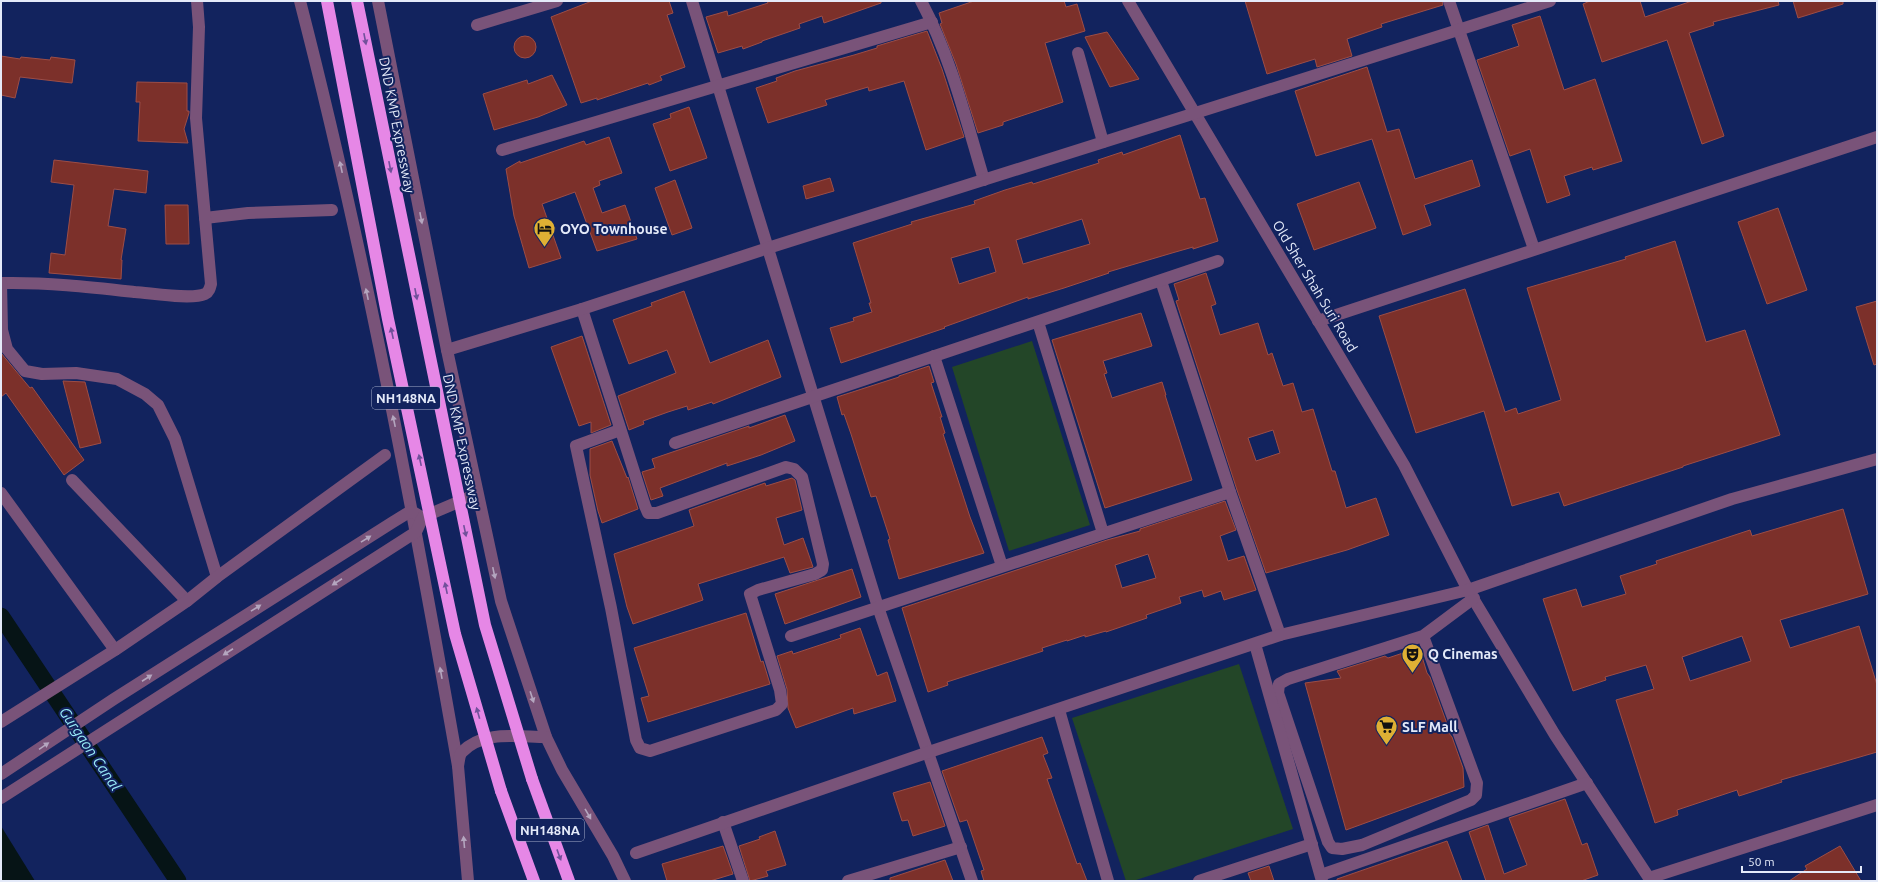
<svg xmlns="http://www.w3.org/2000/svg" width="1878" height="882" viewBox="0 0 1878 882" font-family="Ubuntu,sans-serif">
  <rect width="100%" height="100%" fill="#12235e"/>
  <g fill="#234628">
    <path d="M 1032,341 L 1090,525 L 1009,551 L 952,367 Z"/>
    <path d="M 1239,664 L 1293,829 L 1133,881 L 1126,881 L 1072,718 Z"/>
  </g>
  <path fill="#061416" d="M 1,826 L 35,881 L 1,881 Z"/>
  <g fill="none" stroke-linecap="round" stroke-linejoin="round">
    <path stroke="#061416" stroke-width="17" d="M 1,616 L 178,881"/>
  </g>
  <g fill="#7c302a" stroke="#9d4d46" fill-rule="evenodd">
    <path d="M 592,1 L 669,1 L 673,13 L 667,15 L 685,67 L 660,76 L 662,80 L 649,85 L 648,83 L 597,100 L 597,98 L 581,103 L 551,17 Z"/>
    <path d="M 767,1 L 881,1 L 881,3 L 824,23 L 822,16 L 799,24 L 800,28 L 762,41 L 762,42 L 743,49 L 742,46 L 718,53 L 706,17 L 727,11 L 728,16 L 768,3 Z"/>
    <path d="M 974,1 L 1064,1 L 1066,7 L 1077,4 L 1085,31 L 1045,43 L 1063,102 L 1003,122 L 1003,125 L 978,133 L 956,64 L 940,24 L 942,23 L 939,13 Z"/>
    <path d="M 1245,1 L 1442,1 L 1443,5 L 1381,24 L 1382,27 L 1347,39 L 1352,56 L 1317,67 L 1315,59 L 1267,74 Z"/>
    <path d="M 1590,1 L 1640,1 L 1645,17 L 1692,1 L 1778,1 L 1779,5 L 1713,22 L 1714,25 L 1689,33 L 1724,136 L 1702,144 L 1667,40 L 1602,62 L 1583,4 Z"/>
    <path d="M 1793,1 L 1843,1 L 1843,4 L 1798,18 Z"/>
    <path d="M 1540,16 L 1564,90 L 1595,79 L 1622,161 L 1593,170 L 1592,167 L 1564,176 L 1570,195 L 1547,203 L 1530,149 L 1510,156 L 1477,60 L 1519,46 L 1512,25 Z"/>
    <path d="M 927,31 L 942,69 L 964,137 L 926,150 L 904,81 L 869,91 L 868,87 L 825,100 L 827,105 L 768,123 L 756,88 L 777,81 L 776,78 L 795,71 L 854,55 L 877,48 L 877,46 Z"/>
    <path d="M 1107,32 L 1139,79 L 1110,87 L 1085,37 Z"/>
    <circle cx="525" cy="47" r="11"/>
    <path d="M 1,56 L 20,59 L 21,57 L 50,60 L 51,57 L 75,60 L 72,83 L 20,77 L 15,98 L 1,95 Z"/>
    <path d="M 1367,67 L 1387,132 L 1399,129 L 1415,179 L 1472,160 L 1480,186 L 1424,205 L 1431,225 L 1403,235 L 1372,139 L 1316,156 L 1295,91 Z"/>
    <path d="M 552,75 L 567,105 L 538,117 L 494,130 L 483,94 L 527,80 L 528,84 Z"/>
    <path d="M 137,82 L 187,83 L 187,111 L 189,111 L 189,113 L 184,129 L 188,143 L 138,141 L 140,102 L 136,102 Z"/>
    <path d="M 689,107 L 707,158 L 670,171 L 653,124 L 671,118 L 670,114 Z"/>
    <path d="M 1180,135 L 1200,199 L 1205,198 L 1218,241 L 1193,249 L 1193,247 L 1172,253 L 1108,272 L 1109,273 L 1064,288 L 1028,299 L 1028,297 L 944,327 L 945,328 L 841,363 L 830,328 L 854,321 L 853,318 L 872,312 L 869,303 L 871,303 L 853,243 L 912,224 L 911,222 L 975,204 L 974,201 L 1005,190 L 1032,182 L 1033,184 L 1099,163 L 1098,160 L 1122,152 L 1123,155 ZM 1082,219 L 1090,244 L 1023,264 L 1016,240 ZM 989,247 L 996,272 L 959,284 L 951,258 Z"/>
    <path d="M 609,137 L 622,173 L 599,181 L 600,185 L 593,188 L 602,213 L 625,205 L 637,239 L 597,251 L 575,192 L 542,204 L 561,258 L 529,268 L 514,216 L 506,169 L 520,161 L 520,163 L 584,141 L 586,145 Z"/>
    <path d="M 54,160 L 148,171 L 146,193 L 114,189 L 108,226 L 126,229 L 121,260 L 122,260 L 121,279 L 49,273 L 51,253 L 65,255 L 74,185 L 51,182 Z"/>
    <path d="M 830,178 L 834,191 L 806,199 L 803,186 Z"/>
    <path d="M 675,180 L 692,228 L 672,235 L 655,188 Z"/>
    <path d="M 1359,182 L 1376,228 L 1314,250 L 1297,204 Z"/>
    <path d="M 165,205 L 188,205 L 189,244 L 166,244 Z"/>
    <path d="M 1778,208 L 1807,290 L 1767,304 L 1738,222 Z"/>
    <path d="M 1675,241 L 1706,342 L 1745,330 L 1780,435 L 1683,466 L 1683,467 L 1564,506 L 1559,492 L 1512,506 L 1484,411 L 1416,433 L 1379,316 L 1465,289 L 1505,412 L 1516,408 L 1518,414 L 1561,400 L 1527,288 L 1626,259 L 1625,257 Z"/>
    <path d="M 1206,273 L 1216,304 L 1211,306 L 1220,335 L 1258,323 L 1268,355 L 1272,353 L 1283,386 L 1293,383 L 1302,412 L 1313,409 L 1332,471 L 1335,471 L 1346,508 L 1376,498 L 1389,535 L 1347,550 L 1266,573 L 1237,490 L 1176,301 L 1179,300 L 1174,284 ZM 1273,430 L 1280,453 L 1256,461 L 1248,438 Z"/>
    <path d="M 684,291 L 710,363 L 768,340 L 781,377 L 713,404 L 712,402 L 688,410 L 687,406 L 668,412 L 643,421 L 644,424 L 629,430 L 618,396 L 676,373 L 667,350 L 629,364 L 613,320 L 652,306 L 651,303 Z"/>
    <path d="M 1877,301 L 1877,364 L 1874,365 L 1856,307 Z"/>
    <path d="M 1141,313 L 1152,346 L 1103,361 L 1107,373 L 1104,374 L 1112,398 L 1162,382 L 1166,395 L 1165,395 L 1192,480 L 1105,508 L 1052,340 Z"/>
    <path d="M 582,336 L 611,425 L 591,433 L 591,422 L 579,426 L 551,347 Z"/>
    <path d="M 1,353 L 30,388 L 32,387 L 84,460 L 64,475 L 6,393 L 1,397 Z"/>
    <path d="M 929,366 L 934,382 L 931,383 L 942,417 L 940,417 L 945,433 L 943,434 L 970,517 L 984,553 L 899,579 L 888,540 L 890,539 L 876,496 L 871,497 L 851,434 L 844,414 L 842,415 L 837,397 L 899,377 L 899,376 Z"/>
    <path d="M 63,381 L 85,382 L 101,443 L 80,448 Z"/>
    <path d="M 785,415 L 795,441 L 761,455 L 727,466 L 727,463 L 660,488 L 663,496 L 651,500 L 642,472 L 655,468 L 652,459 L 749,426 L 749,428 Z"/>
    <path d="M 612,441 L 627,478 L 628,477 L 638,509 L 602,523 L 598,511 L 590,475 L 590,449 Z"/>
    <path d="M 792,478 L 795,480 L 802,510 L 776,518 L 784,545 L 803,538 L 813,567 L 790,573 L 784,557 L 698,584 L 703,600 L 633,624 L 627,607 L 614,554 L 694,526 L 689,510 L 765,483 L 766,486 Z"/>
    <path d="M 1225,501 L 1236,530 L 1220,536 L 1228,561 L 1244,556 L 1256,590 L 1224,600 L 1221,591 L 1204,597 L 1202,590 L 1179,597 L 1181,603 L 1146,615 L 1147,618 L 1106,632 L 1106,631 L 1085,637 L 1085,635 L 1067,641 L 1067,640 L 1042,648 L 1043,651 L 947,682 L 948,685 L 928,692 L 902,608 L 1107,540 L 1140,531 L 1140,529 ZM 1148,554 L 1156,578 L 1122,588 L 1115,565 Z"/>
    <path d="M 1843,509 L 1868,594 L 1780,620 L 1790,648 L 1859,626 L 1877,685 L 1877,752 L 1781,780 L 1782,782 L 1739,796 L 1737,790 L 1677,810 L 1678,815 L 1655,823 L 1616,700 L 1654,689 L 1646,665 L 1605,677 L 1606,680 L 1573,691 L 1543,599 L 1576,589 L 1582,607 L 1626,594 L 1620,576 L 1657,564 L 1656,561 L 1750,530 L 1752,536 ZM 1742,636 L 1751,661 L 1690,681 L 1682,657 Z"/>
    <path d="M 852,569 L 861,597 L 785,624 L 775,594 Z"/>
    <path d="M 746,613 L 761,662 L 763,661 L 770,684 L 648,722 L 641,698 L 649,696 L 634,648 Z"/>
    <path d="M 860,628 L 877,676 L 887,672 L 896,701 L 854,714 L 853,708 L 796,728 L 788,708 L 787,689 L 777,656 L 792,651 L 793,654 L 841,638 L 840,635 Z"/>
    <path d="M 1415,646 L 1420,650 L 1427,673 L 1430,677 L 1446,721 L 1448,732 L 1452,737 L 1463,768 L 1464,787 L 1346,830 L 1305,683 L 1341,678 L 1337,671 L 1385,656 L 1388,658 L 1403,653 L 1403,650 Z"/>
    <path d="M 1042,737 L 1048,753 L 1043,755 L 1052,778 L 1047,779 L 1077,864 L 1080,863 L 1087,881 L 984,881 L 981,871 L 984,870 L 967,820 L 960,822 L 942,771 Z"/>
    <path d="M 930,782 L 945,826 L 913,836 L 908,820 L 902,821 L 893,793 Z"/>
    <path d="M 1565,799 L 1582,845 L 1587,843 L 1598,875 L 1581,881 L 1486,881 L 1469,832 L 1488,825 L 1504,874 L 1527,865 L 1509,818 Z"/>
    <path d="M 775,831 L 786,865 L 766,871 L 768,876 L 750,881 L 739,846 L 760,839 L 759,837 Z"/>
    <path d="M 1447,841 L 1462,881 L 1337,881 L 1337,879 Z"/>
    <path d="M 723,846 L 733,874 L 710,881 L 667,881 L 662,864 Z"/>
    <path d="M 1840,846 L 1861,881 L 1789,881 L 1807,869 L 1805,866 Z"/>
    <path d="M 945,860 L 953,881 L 890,881 L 890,878 Z"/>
    <path d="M 1269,866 L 1274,881 L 1251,881 L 1248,873 Z"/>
  </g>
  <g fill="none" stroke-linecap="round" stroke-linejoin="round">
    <g stroke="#795379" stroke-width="12">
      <path d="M 300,1 C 365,253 413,510 458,766"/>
      <path d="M 378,1 L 447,350 L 501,601 L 546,737 L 562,770 L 613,856 L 625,881"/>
      <path d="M 692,1 L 878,607 L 972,881"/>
      <path d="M 921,1 C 951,57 966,120 984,180"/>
      <path d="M 1128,1 L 1404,465 L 1468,590 L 1555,735 L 1651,881"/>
      <path d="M 1449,1 L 1534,249"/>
      <path d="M 477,25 L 557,1"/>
      <path d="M 1078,53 L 1103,142"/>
      <path d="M 502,150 L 932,22"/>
      <path d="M 205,218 L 248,213 L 332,210"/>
      <path d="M 1161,281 L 1230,492 L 1280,635"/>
      <path d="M 1,283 C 46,282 90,287 135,292 C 151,293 191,300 205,294 C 209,292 210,288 211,284 L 196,118 L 199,27 L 197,1"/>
      <path d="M 1,283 L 2,330 L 7,349 L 25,371 L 42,374 L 76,373 L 117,379 L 145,394 L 158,405 L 175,439 L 217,577"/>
      <path d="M 582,309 L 645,506 L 648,513 L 657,513 L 786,467 L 794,469 L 802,477 L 823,564 L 822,570 L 815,574 L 758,590 L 750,594 L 780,690 L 782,704 L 776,710 L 650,751 L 640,748 L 636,740 L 611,608 L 576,446 L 620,430"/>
      <path d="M 1318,321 L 1877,137"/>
      <path d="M 1038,322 L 1103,533"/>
      <path d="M 447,350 L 582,309 L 768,248 L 1550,1"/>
      <path d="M 934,356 L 1002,566"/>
      <path d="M 675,443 L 1218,261"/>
      <path d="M 72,480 L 187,601"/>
      <path d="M 1,493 L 115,650"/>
      <path d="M 791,636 L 1230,492"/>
      <path d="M 1423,636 L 1477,783 L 1476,795 L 1471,800 L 1362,845 L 1342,849 L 1332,848 L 1328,842 L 1278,693 L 1279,684 L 1288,679 L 1423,636 L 1474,598"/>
      <path d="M 1255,644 L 1322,881"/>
      <path d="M 1059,710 L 1108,881"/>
      <path d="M 1,722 L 115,650 L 187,601 L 217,577 L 385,455"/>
      <path d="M 1,774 L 114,699 L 393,522 L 411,511 L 418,515"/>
      <path d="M 1,798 L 416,532 L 423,517 L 477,494"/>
      <path d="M 723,822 L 743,881"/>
      <path d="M 636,853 L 929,752 L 1280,635 L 1468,590 L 1732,499 L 1877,459"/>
      <path d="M 1321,875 L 1587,783"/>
      <path d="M 1649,878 L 1877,805"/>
      <path d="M 468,881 L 458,766 C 459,762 459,755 462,752 C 483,730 519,737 546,737"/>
      <path d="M 848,881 L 961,847"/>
      <path d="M 1199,881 L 1312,844"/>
    </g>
    <g stroke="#e687e6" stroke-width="12">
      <path d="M 532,779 L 569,881"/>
      <path d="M 501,791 L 534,881"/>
    </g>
    <g stroke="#e687e6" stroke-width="12">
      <path d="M 327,1 L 388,319 L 455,634 L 501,791"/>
      <path d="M 357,1 L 485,625 L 532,779"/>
    </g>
  </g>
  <defs><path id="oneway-solid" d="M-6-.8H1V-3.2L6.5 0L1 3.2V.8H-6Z"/></defs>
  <g fill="#71509b">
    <use href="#oneway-solid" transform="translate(365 39) rotate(79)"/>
    <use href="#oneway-solid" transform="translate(390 167) rotate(79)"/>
    <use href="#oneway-solid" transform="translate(416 294) rotate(79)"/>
    <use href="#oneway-solid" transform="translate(392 333) rotate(-102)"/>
    <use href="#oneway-solid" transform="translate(420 460) rotate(-102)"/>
    <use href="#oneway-solid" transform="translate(465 531) rotate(78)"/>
    <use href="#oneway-solid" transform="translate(446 588) rotate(-102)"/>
    <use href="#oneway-solid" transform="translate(478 713) rotate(-106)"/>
    <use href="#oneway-solid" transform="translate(559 855) rotate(70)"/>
  </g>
  <g fill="#b4a6bf">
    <use href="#oneway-solid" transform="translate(341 167) rotate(-102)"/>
    <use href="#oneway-solid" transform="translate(421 218) rotate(79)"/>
    <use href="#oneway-solid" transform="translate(367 294) rotate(-102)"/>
    <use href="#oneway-solid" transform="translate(394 421) rotate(-102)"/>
    <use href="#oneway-solid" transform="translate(366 539) rotate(-32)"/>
    <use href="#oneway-solid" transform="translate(494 573) rotate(78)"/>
    <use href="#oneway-solid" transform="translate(337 582) rotate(147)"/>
    <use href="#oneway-solid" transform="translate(256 608) rotate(-32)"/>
    <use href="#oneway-solid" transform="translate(228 652) rotate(147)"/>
    <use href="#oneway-solid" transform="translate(441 673) rotate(-100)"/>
    <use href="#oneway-solid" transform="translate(147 678) rotate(-33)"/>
    <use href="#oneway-solid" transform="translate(532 697) rotate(72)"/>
    <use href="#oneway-solid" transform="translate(44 746) rotate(-34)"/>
    <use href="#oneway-solid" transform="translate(588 814) rotate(60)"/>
    <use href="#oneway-solid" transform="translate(464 842) rotate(-95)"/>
  </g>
  <defs>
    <symbol id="hotel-pin" viewBox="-11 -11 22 30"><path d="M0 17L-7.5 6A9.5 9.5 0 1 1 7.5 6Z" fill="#dfb034" stroke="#12235e"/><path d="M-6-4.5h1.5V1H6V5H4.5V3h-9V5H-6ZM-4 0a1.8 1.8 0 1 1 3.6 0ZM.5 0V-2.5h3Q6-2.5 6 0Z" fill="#111"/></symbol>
    <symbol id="theatre-pin" viewBox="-11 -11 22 30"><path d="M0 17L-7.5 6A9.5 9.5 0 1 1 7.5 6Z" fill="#dfb034" stroke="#12235e"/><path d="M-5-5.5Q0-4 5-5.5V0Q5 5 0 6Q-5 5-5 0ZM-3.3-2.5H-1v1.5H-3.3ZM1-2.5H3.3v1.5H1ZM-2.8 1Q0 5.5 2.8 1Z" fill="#111"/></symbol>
    <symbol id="supermarket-pin" viewBox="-11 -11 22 30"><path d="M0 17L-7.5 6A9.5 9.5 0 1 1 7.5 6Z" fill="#dfb034" stroke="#12235e"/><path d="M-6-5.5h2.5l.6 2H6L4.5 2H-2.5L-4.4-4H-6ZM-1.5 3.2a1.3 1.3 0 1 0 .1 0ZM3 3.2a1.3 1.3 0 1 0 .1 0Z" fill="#111"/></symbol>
  </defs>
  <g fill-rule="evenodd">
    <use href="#hotel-pin" x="532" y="216" width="25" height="34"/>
    <use href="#theatre-pin" x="1400" y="642" width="25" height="34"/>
    <use href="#supermarket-pin" x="1374" y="714" width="25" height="34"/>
  </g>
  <g text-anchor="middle" stroke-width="4" stroke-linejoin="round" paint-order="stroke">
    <g fill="#12235e" stroke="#a5aeca" stroke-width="1">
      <rect x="372" y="387" width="68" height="22" rx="3"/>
      <rect x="516" y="819" width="68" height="22" rx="3"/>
    </g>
    <g font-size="13" font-weight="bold" fill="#e4eaf9">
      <text x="406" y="403">NH148NA</text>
      <text x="550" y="835">NH148NA</text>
    </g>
    <g font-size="14" fill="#e4eaf9" stroke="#12235e">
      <text transform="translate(397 125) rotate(79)" y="5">DND KMP Expressway</text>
      <text transform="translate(1315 286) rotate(59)" y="5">Old Sher Shah Suri Road</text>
      <text transform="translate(462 442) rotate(78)" y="5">DND KMP Expressway</text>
    </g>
    <g font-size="14" font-weight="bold" fill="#e4eaf9" stroke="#12235e" text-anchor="start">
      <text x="560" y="234">OYO Townhouse</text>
      <text x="1428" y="659">Q Cinemas</text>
      <text x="1402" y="732">SLF Mall</text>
    </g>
    <g font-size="15" font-style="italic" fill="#98eaf6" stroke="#12235e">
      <text transform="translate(90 749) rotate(56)" y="5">Gurgaon Canal</text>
    </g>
  </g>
  <rect width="1878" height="882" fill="none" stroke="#e4eaf9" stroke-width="4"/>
  <path d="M1742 866v6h119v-6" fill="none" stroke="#e4eaf9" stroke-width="2"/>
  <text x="1748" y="866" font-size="12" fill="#e4eaf9" stroke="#12235e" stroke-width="3" paint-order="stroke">50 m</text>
</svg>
